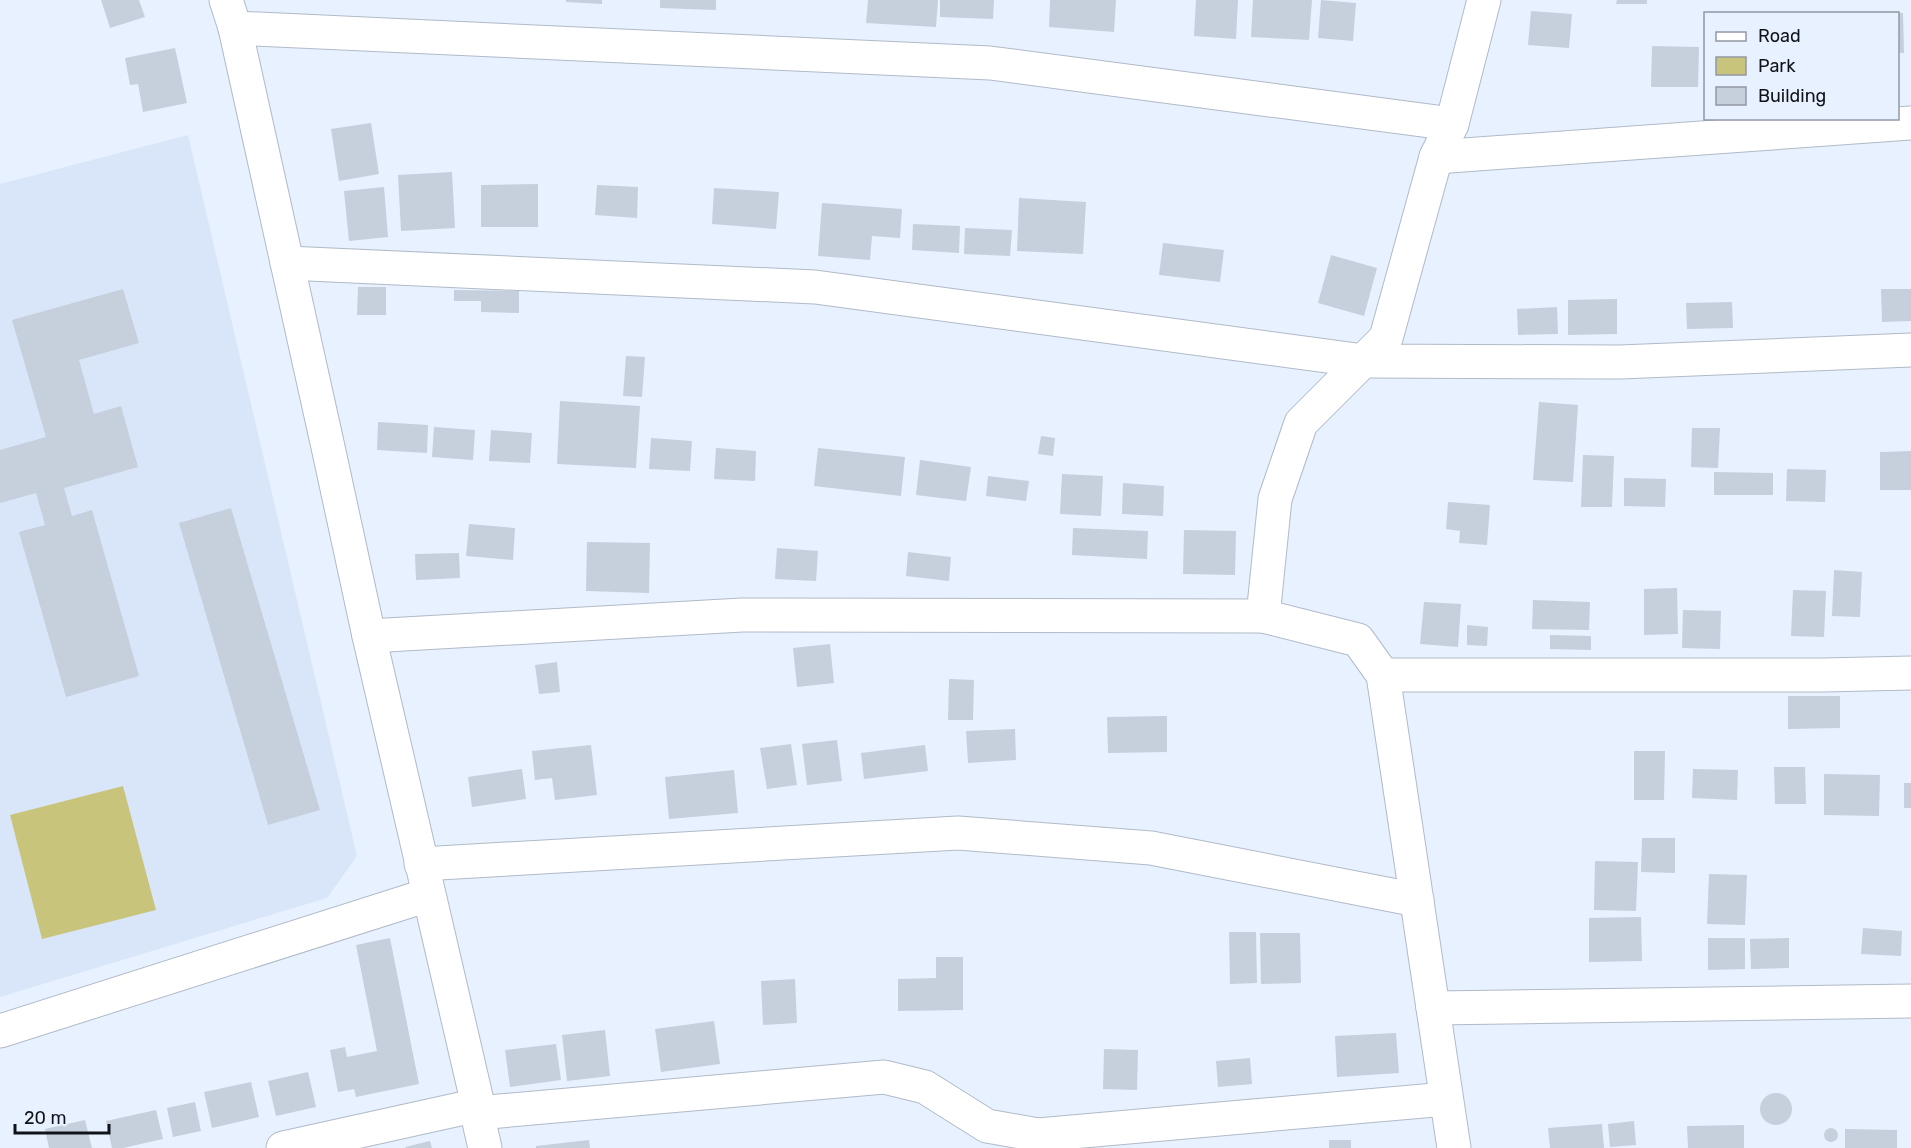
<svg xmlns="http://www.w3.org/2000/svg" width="1911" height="1148" viewBox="0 0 1911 1148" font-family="Rubik,sans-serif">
  <rect width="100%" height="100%" fill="#e8f1ff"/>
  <path fill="#d9e6fa" d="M 188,135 L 357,856 L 327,898 L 0,997 L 0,184 Z"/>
  <path fill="#c8c47c" d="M 123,786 L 156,910 L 42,939 L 10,815 Z"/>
  <g fill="#c6cfdc">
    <path d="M 101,0 L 139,0 L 145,17 L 110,28 Z"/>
    <path d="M 566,0 L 602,0 L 602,4 L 566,2 Z"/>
    <path d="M 660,0 L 716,0 L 716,10 L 660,8 Z"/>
    <path d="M 868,0 L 938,0 L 936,27 L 866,23 Z"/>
    <path d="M 940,0 L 994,0 L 993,19 L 940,17 Z"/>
    <path d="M 1050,0 L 1116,0 L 1114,32 L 1049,27 Z"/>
    <path d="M 1196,0 L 1238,0 L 1236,39 L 1194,36 Z"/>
    <path d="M 1253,0 L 1312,0 L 1309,40 L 1251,37 Z"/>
    <path d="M 1321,0 L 1356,3 L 1353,41 L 1318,38 Z"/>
    <path d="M 1617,0 L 1647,0 L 1647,4 L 1616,4 Z"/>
    <path d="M 1531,11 L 1572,14 L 1569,48 L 1528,45 Z"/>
    <path d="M 1898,13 L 1903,13 L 1904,53 L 1898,53 Z"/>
    <path d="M 1652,46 L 1699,47 L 1698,87 L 1651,87 Z"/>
    <path d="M 175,48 L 187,103 L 143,112 L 138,84 L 130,85 L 125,58 Z"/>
    <path d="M 371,123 L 379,174 L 339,181 L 331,129 Z"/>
    <path d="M 452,172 L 455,228 L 401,231 L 398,175 Z"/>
    <path d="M 538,184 L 538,227 L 481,227 L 481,185 Z"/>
    <path d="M 597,185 L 638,187 L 637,218 L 595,215 Z"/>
    <path d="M 384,187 L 388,237 L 349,241 L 344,191 Z"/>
    <path d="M 714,188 L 779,192 L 776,229 L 712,224 Z"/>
    <path d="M 1019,198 L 1086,202 L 1083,254 L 1017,251 Z"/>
    <path d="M 822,203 L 902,209 L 900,238 L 872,236 L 870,260 L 818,256 Z"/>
    <path d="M 913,224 L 960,226 L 959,253 L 912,250 Z"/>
    <path d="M 965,228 L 1012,230 L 1010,256 L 964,254 Z"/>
    <path d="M 1163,243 L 1224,250 L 1220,282 L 1159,275 Z"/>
    <path d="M 1331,255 L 1377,268 L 1364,316 L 1318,303 Z"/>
    <path d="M 358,287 L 386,287 L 386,315 L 357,315 Z"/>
    <path d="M 123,289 L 139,343 L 79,360 L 94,414 L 121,406 L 138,467 L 64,488 L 72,516 L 92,510 L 139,676 L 66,697 L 19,532 L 45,525 L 36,493 L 0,503 L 0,450 L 46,437 L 12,320 Z"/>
    <path d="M 1881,289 L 1911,289 L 1911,321 L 1882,322 Z"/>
    <path d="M 454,290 L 519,291 L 519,313 L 481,312 L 481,301 L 454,301 Z"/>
    <path d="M 1617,299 L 1617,334 L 1568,335 L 1568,300 Z"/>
    <path d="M 1732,302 L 1733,328 L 1687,329 L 1686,303 Z"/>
    <path d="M 1557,307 L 1558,334 L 1518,335 L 1517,309 Z"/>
    <path d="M 626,356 L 645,357 L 642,397 L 623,396 Z"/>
    <path d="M 560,401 L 640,406 L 636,468 L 557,464 Z"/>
    <path d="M 1539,402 L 1578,405 L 1573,482 L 1533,480 Z"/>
    <path d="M 378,422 L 428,425 L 427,453 L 377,450 Z"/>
    <path d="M 434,427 L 475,430 L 473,460 L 432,457 Z"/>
    <path d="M 1692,428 L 1720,428 L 1718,468 L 1691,467 Z"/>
    <path d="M 491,430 L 532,433 L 530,463 L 489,461 Z"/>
    <path d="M 1041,436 L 1055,438 L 1053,456 L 1038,454 Z"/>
    <path d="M 651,438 L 692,441 L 690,471 L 649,469 Z"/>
    <path d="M 716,448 L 756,451 L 755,481 L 714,479 Z"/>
    <path d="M 818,448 L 905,457 L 901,496 L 814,486 Z"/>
    <path d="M 1911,451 L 1911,490 L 1880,490 L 1880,452 Z"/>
    <path d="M 1583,455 L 1614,456 L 1612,507 L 1581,507 Z"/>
    <path d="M 920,460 L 971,467 L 966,501 L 916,495 Z"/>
    <path d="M 1787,469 L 1826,470 L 1825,502 L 1786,501 Z"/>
    <path d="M 1714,472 L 1773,473 L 1773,495 L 1714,495 Z"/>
    <path d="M 1062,474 L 1103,476 L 1101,516 L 1060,514 Z"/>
    <path d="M 988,476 L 1029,481 L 1026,501 L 986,496 Z"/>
    <path d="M 1624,478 L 1666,479 L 1665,507 L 1624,506 Z"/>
    <path d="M 1123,483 L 1164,486 L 1163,516 L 1122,514 Z"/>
    <path d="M 1448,502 L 1490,505 L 1487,545 L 1459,543 L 1460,531 L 1446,529 Z"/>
    <path d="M 231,508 L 320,810 L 268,825 L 179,523 Z"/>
    <path d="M 469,524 L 515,528 L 513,560 L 466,556 Z"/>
    <path d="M 1073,528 L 1148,531 L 1147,559 L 1072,555 Z"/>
    <path d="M 1184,530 L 1236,531 L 1235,575 L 1183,574 Z"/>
    <path d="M 587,542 L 650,543 L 649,593 L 586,591 Z"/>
    <path d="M 777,548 L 818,551 L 816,581 L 775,579 Z"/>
    <path d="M 908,552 L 951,557 L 949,581 L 906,576 Z"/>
    <path d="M 459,553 L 460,578 L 416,580 L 415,554 Z"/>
    <path d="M 1834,570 L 1862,572 L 1860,617 L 1832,616 Z"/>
    <path d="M 1677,588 L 1678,634 L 1644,635 L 1644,589 Z"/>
    <path d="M 1793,590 L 1826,591 L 1824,637 L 1791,636 Z"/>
    <path d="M 1533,600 L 1590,602 L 1589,630 L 1532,629 Z"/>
    <path d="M 1424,602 L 1461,604 L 1458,647 L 1420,644 Z"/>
    <path d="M 1683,610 L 1721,611 L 1720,649 L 1682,648 Z"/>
    <path d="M 1467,625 L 1488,627 L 1487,646 L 1467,645 Z"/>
    <path d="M 1550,635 L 1591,636 L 1591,650 L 1550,649 Z"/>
    <path d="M 830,644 L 834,683 L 797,687 L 793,648 Z"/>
    <path d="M 557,662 L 560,692 L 539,694 L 535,665 Z"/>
    <path d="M 949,679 L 974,680 L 973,720 L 948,720 Z"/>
    <path d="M 1788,696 L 1840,696 L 1840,728 L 1788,729 Z"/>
    <path d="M 1167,716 L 1167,752 L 1108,753 L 1107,717 Z"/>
    <path d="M 1015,729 L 1016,760 L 968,763 L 966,731 Z"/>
    <path d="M 837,740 L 842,781 L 807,785 L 802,744 Z"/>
    <path d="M 791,744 L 797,785 L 767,789 L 760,748 Z"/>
    <path d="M 591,745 L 597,795 L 555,800 L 552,778 L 535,780 L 532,751 Z"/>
    <path d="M 925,745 L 928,771 L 864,779 L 861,753 Z"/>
    <path d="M 1634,751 L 1665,751 L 1664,800 L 1634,800 Z"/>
    <path d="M 1774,767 L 1805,767 L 1806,804 L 1775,804 Z"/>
    <path d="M 522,769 L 526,799 L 472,807 L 468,777 Z"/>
    <path d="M 1693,769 L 1738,770 L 1737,800 L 1692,798 Z"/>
    <path d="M 734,770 L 738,813 L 669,819 L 665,777 Z"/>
    <path d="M 1824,774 L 1880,775 L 1879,816 L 1824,815 Z"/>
    <rect x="1904" y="783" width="7" height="25"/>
    <path d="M 1642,838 L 1675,838 L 1675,873 L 1641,872 Z"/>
    <path d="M 1595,861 L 1638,862 L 1636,911 L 1594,910 Z"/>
    <path d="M 1709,874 L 1747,875 L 1745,925 L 1707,924 Z"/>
    <path d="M 1641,917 L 1642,961 L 1589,962 L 1589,918 Z"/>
    <path d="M 1863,928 L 1902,931 L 1901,956 L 1861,954 Z"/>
    <path d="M 1229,932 L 1256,932 L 1257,983 L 1230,984 Z"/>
    <path d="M 1260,933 L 1300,933 L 1301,983 L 1261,984 Z"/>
    <path d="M 390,938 L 419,1084 L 356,1097 L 354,1089 L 338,1092 L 330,1050 L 345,1047 L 347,1057 L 377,1051 L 356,945 Z"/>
    <path d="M 1708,938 L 1745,938 L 1745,969 L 1708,970 Z"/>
    <path d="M 1789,938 L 1789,968 L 1751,969 L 1750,939 Z"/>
    <path d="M 936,957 L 963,957 L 963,1010 L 898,1011 L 898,979 L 936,978 Z"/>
    <path d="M 795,979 L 797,1023 L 763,1025 L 761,981 Z"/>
    <path d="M 714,1021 L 720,1064 L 661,1072 L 655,1029 Z"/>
    <path d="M 605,1030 L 610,1076 L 567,1081 L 562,1035 Z"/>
    <path d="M 1396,1033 L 1399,1073 L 1337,1077 L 1335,1036 Z"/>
    <path d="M 556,1044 L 561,1080 L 510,1087 L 505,1050 Z"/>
    <path d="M 1104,1049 L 1138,1050 L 1137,1090 L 1103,1089 Z"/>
    <path d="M 1250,1058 L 1252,1084 L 1218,1087 L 1216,1061 Z"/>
    <path d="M 308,1072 L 316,1107 L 276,1116 L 268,1081 Z"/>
    <path d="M 251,1082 L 259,1117 L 212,1128 L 204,1092 Z"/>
    <circle cx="1776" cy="1109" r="16"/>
    <path d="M 195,1102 L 201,1131 L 173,1137 L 167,1108 Z"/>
    <path d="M 156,1110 L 163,1139 L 123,1148 L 112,1148 L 106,1121 Z"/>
    <path d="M 85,1120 L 92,1148 L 49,1148 L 45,1129 Z"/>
    <path d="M 1634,1121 L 1636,1145 L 1610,1147 L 1608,1124 Z"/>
    <path d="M 1602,1124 L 1604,1148 L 1550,1148 L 1548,1128 Z"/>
    <path d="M 1744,1125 L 1744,1148 L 1688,1148 L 1687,1126 Z"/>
    <circle cx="1831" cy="1135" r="7"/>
    <path d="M 1845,1129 L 1897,1130 L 1897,1148 L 1845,1148 Z"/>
    <path d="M 589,1140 L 590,1148 L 536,1148 L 536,1146 Z"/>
    <rect x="1329" y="1140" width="22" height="8"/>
    <path d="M 430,1141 L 432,1148 L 406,1148 L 405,1147 Z"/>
  </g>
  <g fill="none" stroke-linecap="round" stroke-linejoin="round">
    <defs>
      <g id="minor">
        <path d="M 226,0 L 235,28 L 328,447 L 369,636 L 478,1105 L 477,1113 L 485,1148"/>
        <path d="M 235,28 L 990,63 L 1452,124"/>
        <path d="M 1436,157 L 1911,123"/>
        <path d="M 287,263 L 815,287 L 1364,361 L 1620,362 L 1911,350"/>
        <path d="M 369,636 L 742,615 L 1263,616"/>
        <path d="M 1383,675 L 1823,675 L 1911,673"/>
        <path d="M 421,864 L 958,833 L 1151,848 L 1417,900"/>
        <path d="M 1433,1008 L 1911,1001"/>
        <path d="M 0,1031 L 428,895"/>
        <path d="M 477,1113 L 884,1077 L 925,1087 L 987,1126 L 1038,1135 L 1446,1099"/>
        <path d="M 283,1148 L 478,1105"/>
        <path d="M 1454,1148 L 1383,675 L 1358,640 L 1263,616 L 1275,499 L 1301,423 L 1386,338 L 1436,157 L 1452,124 L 1484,0"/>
      </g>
    </defs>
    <use href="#minor" stroke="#b1bac7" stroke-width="35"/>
    <use href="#minor" stroke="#fff" stroke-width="33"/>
  </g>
  <rect x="1704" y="12" width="195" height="108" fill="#e8f1ff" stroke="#9298a3" stroke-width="1.5"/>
  <rect x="1716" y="32" width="30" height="9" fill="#ffffff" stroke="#9298a3" stroke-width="1.5"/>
  <text x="1758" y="42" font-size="18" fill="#101318">Road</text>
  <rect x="1716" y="57" width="30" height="18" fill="#c8c47c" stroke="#9298a3" stroke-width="1.5"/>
  <text x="1758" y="72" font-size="18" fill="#101318">Park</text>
  <rect x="1716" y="87" width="30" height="18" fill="#c6cfdc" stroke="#9298a3" stroke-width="1.5"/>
  <text x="1758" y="102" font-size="18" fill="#101318">Building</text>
  <path d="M15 1124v9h94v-9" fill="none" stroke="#101318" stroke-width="3"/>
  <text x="24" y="1124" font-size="18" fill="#101318" stroke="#e8f1ff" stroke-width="4.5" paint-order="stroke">20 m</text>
</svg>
